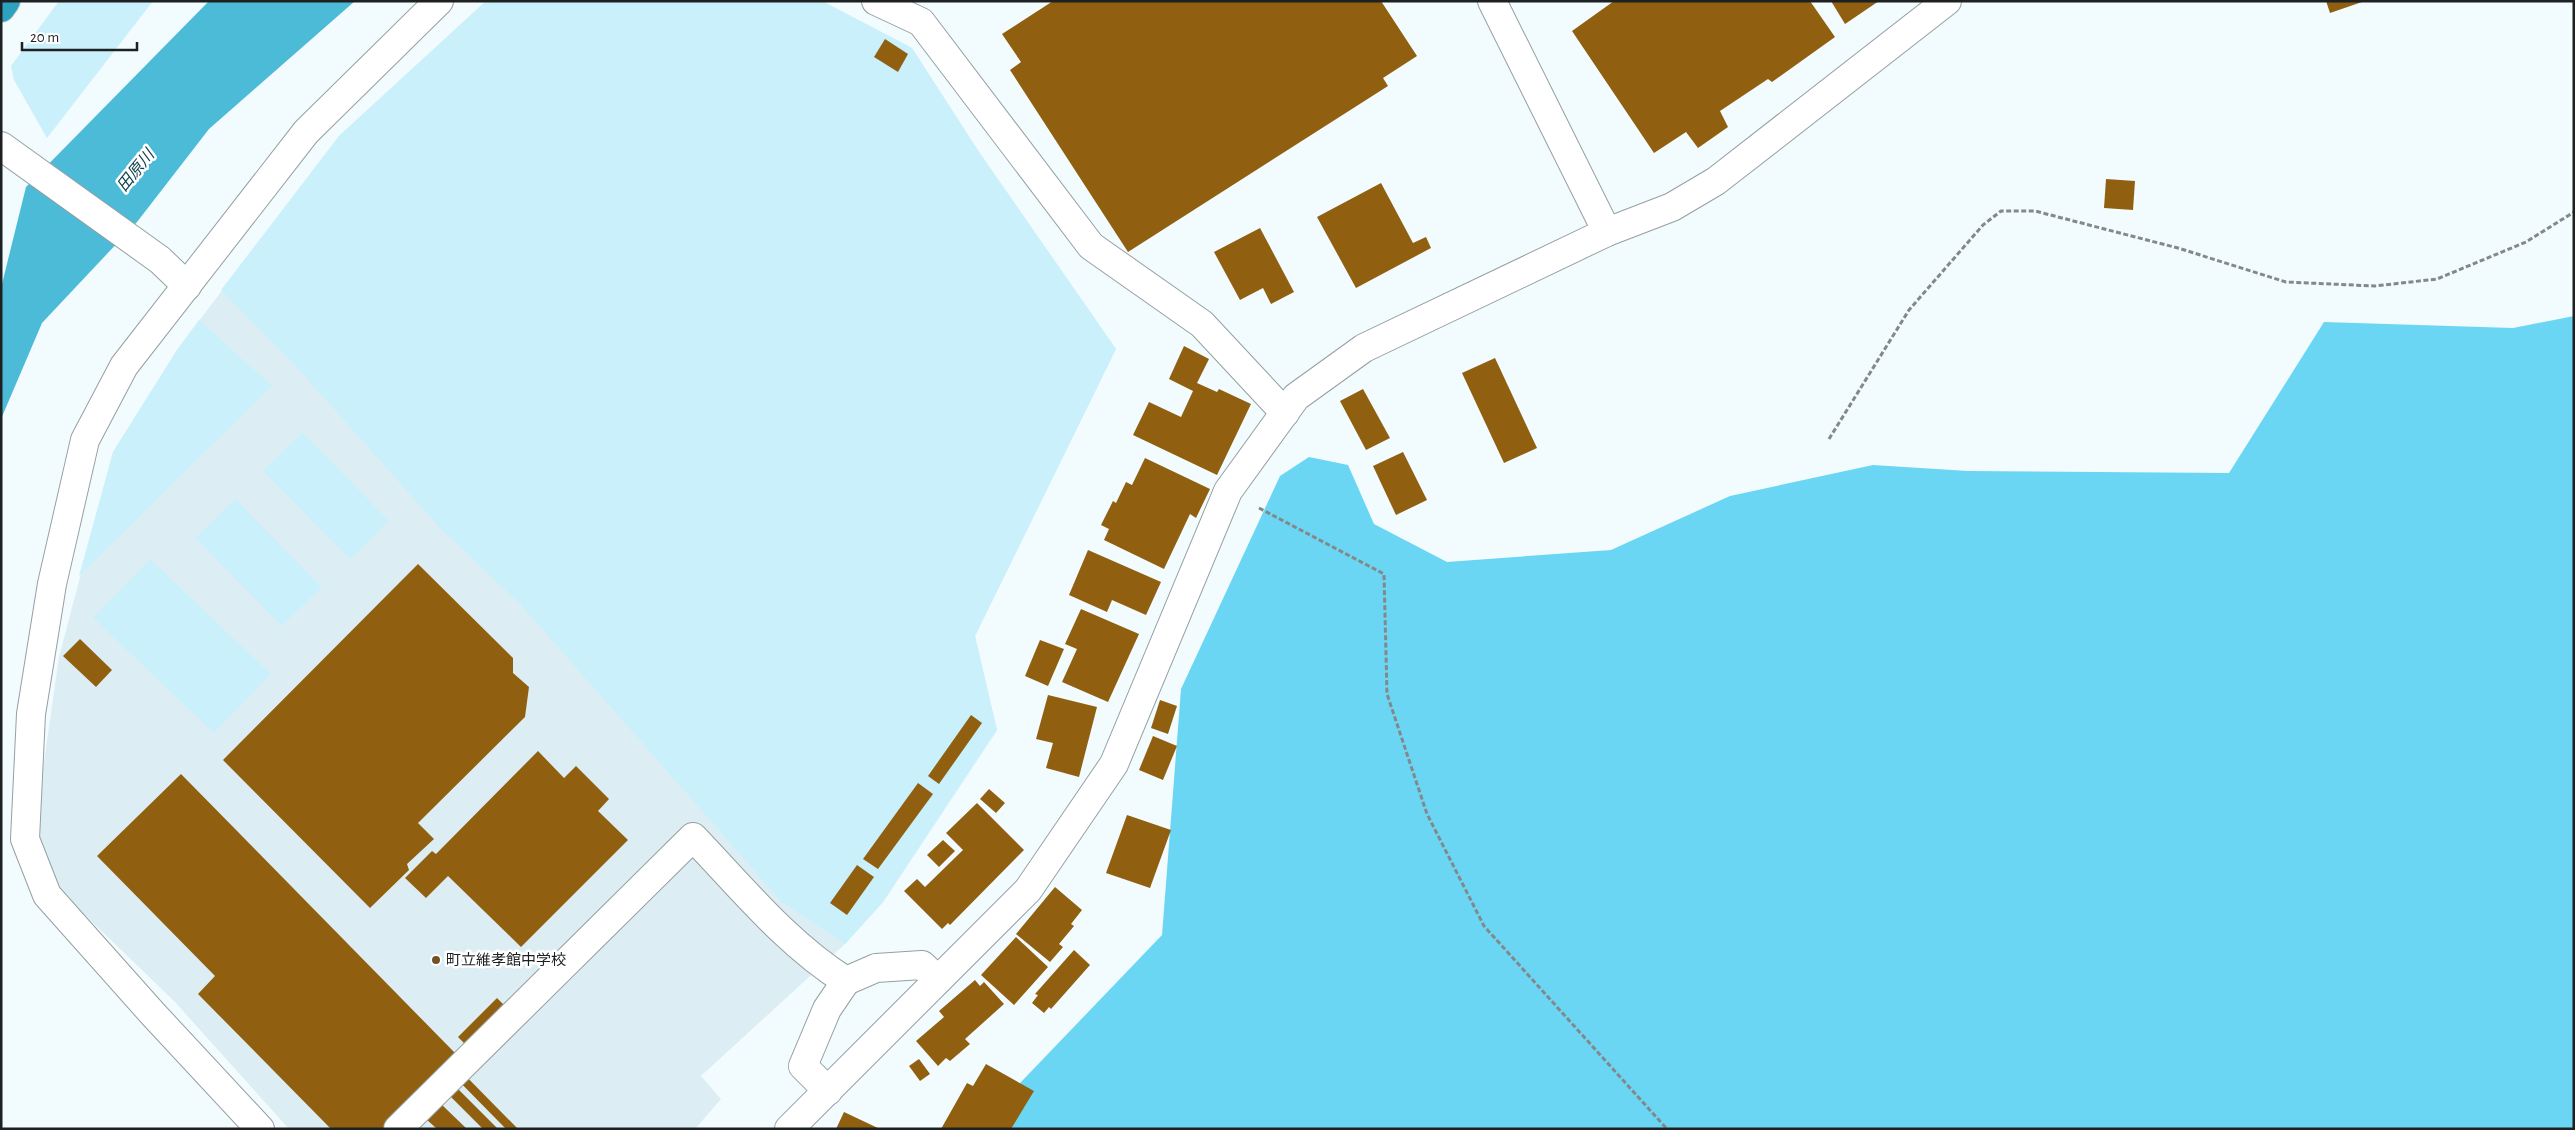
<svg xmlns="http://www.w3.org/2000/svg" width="2575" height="1130" viewBox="0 0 2575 1130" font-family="'Alegreya Sans','Noto Sans JP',sans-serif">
  <rect width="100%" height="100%" fill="#f2fbfe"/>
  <path fill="#dceef3" d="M 486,1 L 822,1 L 912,48 L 979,152 L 1116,349 L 975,636 L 997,730 L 883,902 L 845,944 L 701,1076 L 721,1099 L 695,1129 L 289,1129 L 175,1002 L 54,885 L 38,843 L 39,797 L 59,657 L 113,452 L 177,350 L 339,136 Z"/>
  <g fill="#caf0fb">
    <path d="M 59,1 L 153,1 L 47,138 L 14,80 L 11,66 Z"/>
    <path d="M 486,1 L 822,1 L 912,48 L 979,152 L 1116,349 L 975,636 L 997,730 L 883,902 L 845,944 L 782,902 L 520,604 L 439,527 L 301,372 L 221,290 L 339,136 Z"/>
    <path d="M 199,320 L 272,386 L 79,576 L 113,452 L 177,350 Z"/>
    <path d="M 302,432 L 389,521 L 350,559 L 263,471 Z"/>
    <path d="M 235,499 L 322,587 L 282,626 L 195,538 Z"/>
    <path d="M 150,559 L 271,674 L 214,733 L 93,618 Z"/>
  </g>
  <path fill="#6ad6f3" d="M 2574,316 L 2574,1129 L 976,1129 L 1162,935 L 1181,689 L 1280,476 L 1309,457 L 1348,465 L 1374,524 L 1447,562 L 1611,550 L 1730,496 L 1873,465 L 1968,471 L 2229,473 L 2324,322 L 2513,328 Z"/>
  <path fill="#4cbbd7" d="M 209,1 L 355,1 L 209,129 L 137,222 L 42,323 L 1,419 L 1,288 L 26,187 Z"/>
  <g fill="#906010">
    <path d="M 1053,1 L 1381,1 L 1417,56 L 1383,78 L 1388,86 L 1128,252 L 1010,70 L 1021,62 L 1002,34 Z"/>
    <path d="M 1614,1 L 1810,1 L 1835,37 L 1772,82 L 1768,79 L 1720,111 L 1728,127 L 1698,148 L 1686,132 L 1654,153 L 1572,31 Z"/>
    <path d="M 1831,1 L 1879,1 L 1845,24 Z"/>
    <path d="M 2326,1 L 2362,1 L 2362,2 L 2330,13 Z"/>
    <path d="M 885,39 L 908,54 L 898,72 L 874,57 Z"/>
    <path d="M 2106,179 L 2135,181 L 2133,210 L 2104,208 Z"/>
    <path d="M 1381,183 L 1413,243 L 1426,237 L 1431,248 L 1356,288 L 1317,217 Z"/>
    <path d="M 1260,228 L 1294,292 L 1271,304 L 1263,288 L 1240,300 L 1214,252 Z"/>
    <path d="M 1184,346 L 1209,359 L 1197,383 L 1217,392 L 1219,389 L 1251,404 L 1217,475 L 1133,435 L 1149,402 L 1181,417 L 1193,391 L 1169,379 Z"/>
    <path d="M 1495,358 L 1537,448 L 1504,463 L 1462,373 Z"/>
    <path d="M 1363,389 L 1390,438 L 1366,450 L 1340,401 Z"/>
    <path d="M 1403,452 L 1427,500 L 1396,515 L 1373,466 Z"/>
    <path d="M 1145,458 L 1210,489 L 1196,518 L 1190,514 L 1164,569 L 1104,540 L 1109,529 L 1101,525 L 1113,501 L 1116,503 L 1126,482 L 1132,485 Z"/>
    <path d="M 1088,550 L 1161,582 L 1146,615 L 1112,600 L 1107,612 L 1069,595 Z"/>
    <path d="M 418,564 L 513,658 L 513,673 L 529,687 L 525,717 L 418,823 L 434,839 L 407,864 L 409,870 L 370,908 L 223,760 Z"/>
    <path d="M 1081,609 L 1139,634 L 1108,702 L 1062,682 L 1077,649 L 1065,644 Z"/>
    <path d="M 80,639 L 112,670 L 96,687 L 63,656 Z"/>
    <path d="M 1040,640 L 1064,649 L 1048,686 L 1025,676 Z"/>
    <path d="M 1048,695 L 1097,707 L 1079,777 L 1046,768 L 1053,743 L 1036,739 Z"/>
    <path d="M 1160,700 L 1177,706 L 1168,734 L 1151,728 Z"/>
    <path d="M 971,715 L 982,723 L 939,784 L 928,776 Z"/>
    <path d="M 1153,736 L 1177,746 L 1163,780 L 1139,770 Z"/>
    <path d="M 538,751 L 564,778 L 576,766 L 609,799 L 598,811 L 628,840 L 521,947 L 448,876 L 426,898 L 405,878 L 432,851 L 436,854 Z"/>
    <path d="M 181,774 L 455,1053 L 464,1043 L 458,1037 L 497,998 L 508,1009 L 453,1063 L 518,1129 L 506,1129 L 448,1070 L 387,1129 L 331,1129 L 198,994 L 215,976 L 97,856 Z"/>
    <path d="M 918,783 L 933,794 L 878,869 L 863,859 Z"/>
    <path d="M 989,789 L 1005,803 L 996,813 L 980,799 Z"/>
    <path d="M 977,803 L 1024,850 L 950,925 L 948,923 L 942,929 L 904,891 L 917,879 L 925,887 L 963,850 L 946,833 Z"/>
    <path d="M 1127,815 L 1171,830 L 1150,888 L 1106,873 Z"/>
    <path d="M 943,840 L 955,851 L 939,867 L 927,855 Z"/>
    <path d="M 857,865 L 874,877 L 847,915 L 830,903 Z"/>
    <path d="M 1055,887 L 1082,910 L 1071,924 L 1074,926 L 1059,944 L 1063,947 L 1050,962 L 1016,934 Z"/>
    <path d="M 1016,937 L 1048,967 L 1014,1005 L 981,975 Z"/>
    <path d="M 1074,950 L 1090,965 L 1051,1009 L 1049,1007 L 1044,1013 L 1032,1003 L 1038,995 L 1035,994 Z"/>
    <path d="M 975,980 L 980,986 L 984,982 L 1004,1004 L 965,1039 L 970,1044 L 950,1061 L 946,1058 L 938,1066 L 916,1041 L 944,1017 L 939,1011 Z"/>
    <path d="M 919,1059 L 930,1074 L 920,1081 L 909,1066 Z"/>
    <path d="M 986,1064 L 1034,1091 L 1011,1129 L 941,1129 L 967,1083 L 973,1086 Z"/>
    <path d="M 457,1088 L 498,1129 L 483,1129 L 449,1095 Z"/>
    <path d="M 441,1104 L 467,1129 L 437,1129 L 426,1119 Z"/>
    <path d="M 844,1112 L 880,1129 L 836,1129 Z"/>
  </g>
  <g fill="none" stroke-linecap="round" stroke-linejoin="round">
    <defs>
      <g id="minor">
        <path d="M 876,1 L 921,22 L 1091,246 L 1202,324 L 1285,413"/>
        <path d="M 1492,1 L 1607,232"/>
        <path d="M 1,146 L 160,260 L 187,286"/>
        <path d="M 828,1091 L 803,1066 L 827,1009 L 846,981"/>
        <path d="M 260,1129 L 153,1014 L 47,895 L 25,839 L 31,714 L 52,584 L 85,440 L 124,366 L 306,132 L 439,1"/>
        <path d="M 398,1129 L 693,837 C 741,887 787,944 846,981 L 876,968 L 922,965 L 938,980"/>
        <path d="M 789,1129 L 1028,890 L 1114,764 L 1228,491 L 1296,397 L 1364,348 L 1607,232 L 1672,207 L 1716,181 L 1947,1"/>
      </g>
      <path id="highway" d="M 1,8 L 6,1"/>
    </defs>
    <use href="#minor" stroke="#969fa2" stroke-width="30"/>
    <use href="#highway" stroke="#d6d7d7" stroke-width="30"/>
    <g stroke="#83898b" stroke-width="3" stroke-dasharray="5 2.5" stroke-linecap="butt">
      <path d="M 1829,439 L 1909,310 L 1983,225 L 2001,211 L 2035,211 L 2178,248 L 2286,282 L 2375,286 L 2437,279 L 2526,242 L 2574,212"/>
      <path d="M 1259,508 L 1384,574 L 1387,694 L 1427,814 L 1484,926 L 1667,1129"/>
    </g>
    <use href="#minor" stroke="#fff" stroke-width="28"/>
    <use href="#highway" stroke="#2da2be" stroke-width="28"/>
  </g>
  <circle fill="#715227" stroke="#fff" stroke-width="2" cx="436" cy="960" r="5"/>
  <g text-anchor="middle" stroke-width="5" stroke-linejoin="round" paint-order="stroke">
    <g font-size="15" fill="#1e2122" stroke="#fff" text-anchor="start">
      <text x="446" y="965">町立維孝館中学校</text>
    </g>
    <g font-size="16" font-style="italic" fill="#0c3e4a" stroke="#fff">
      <text transform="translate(135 170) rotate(-51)" y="6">田原川</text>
    </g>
  </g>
  <rect width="2575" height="1130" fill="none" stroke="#1e2122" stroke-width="5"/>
  <path d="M22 42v8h115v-8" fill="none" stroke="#1e2122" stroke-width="2.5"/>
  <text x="30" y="42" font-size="15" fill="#1e2122" stroke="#ffffff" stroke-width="4" paint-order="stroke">20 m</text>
</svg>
